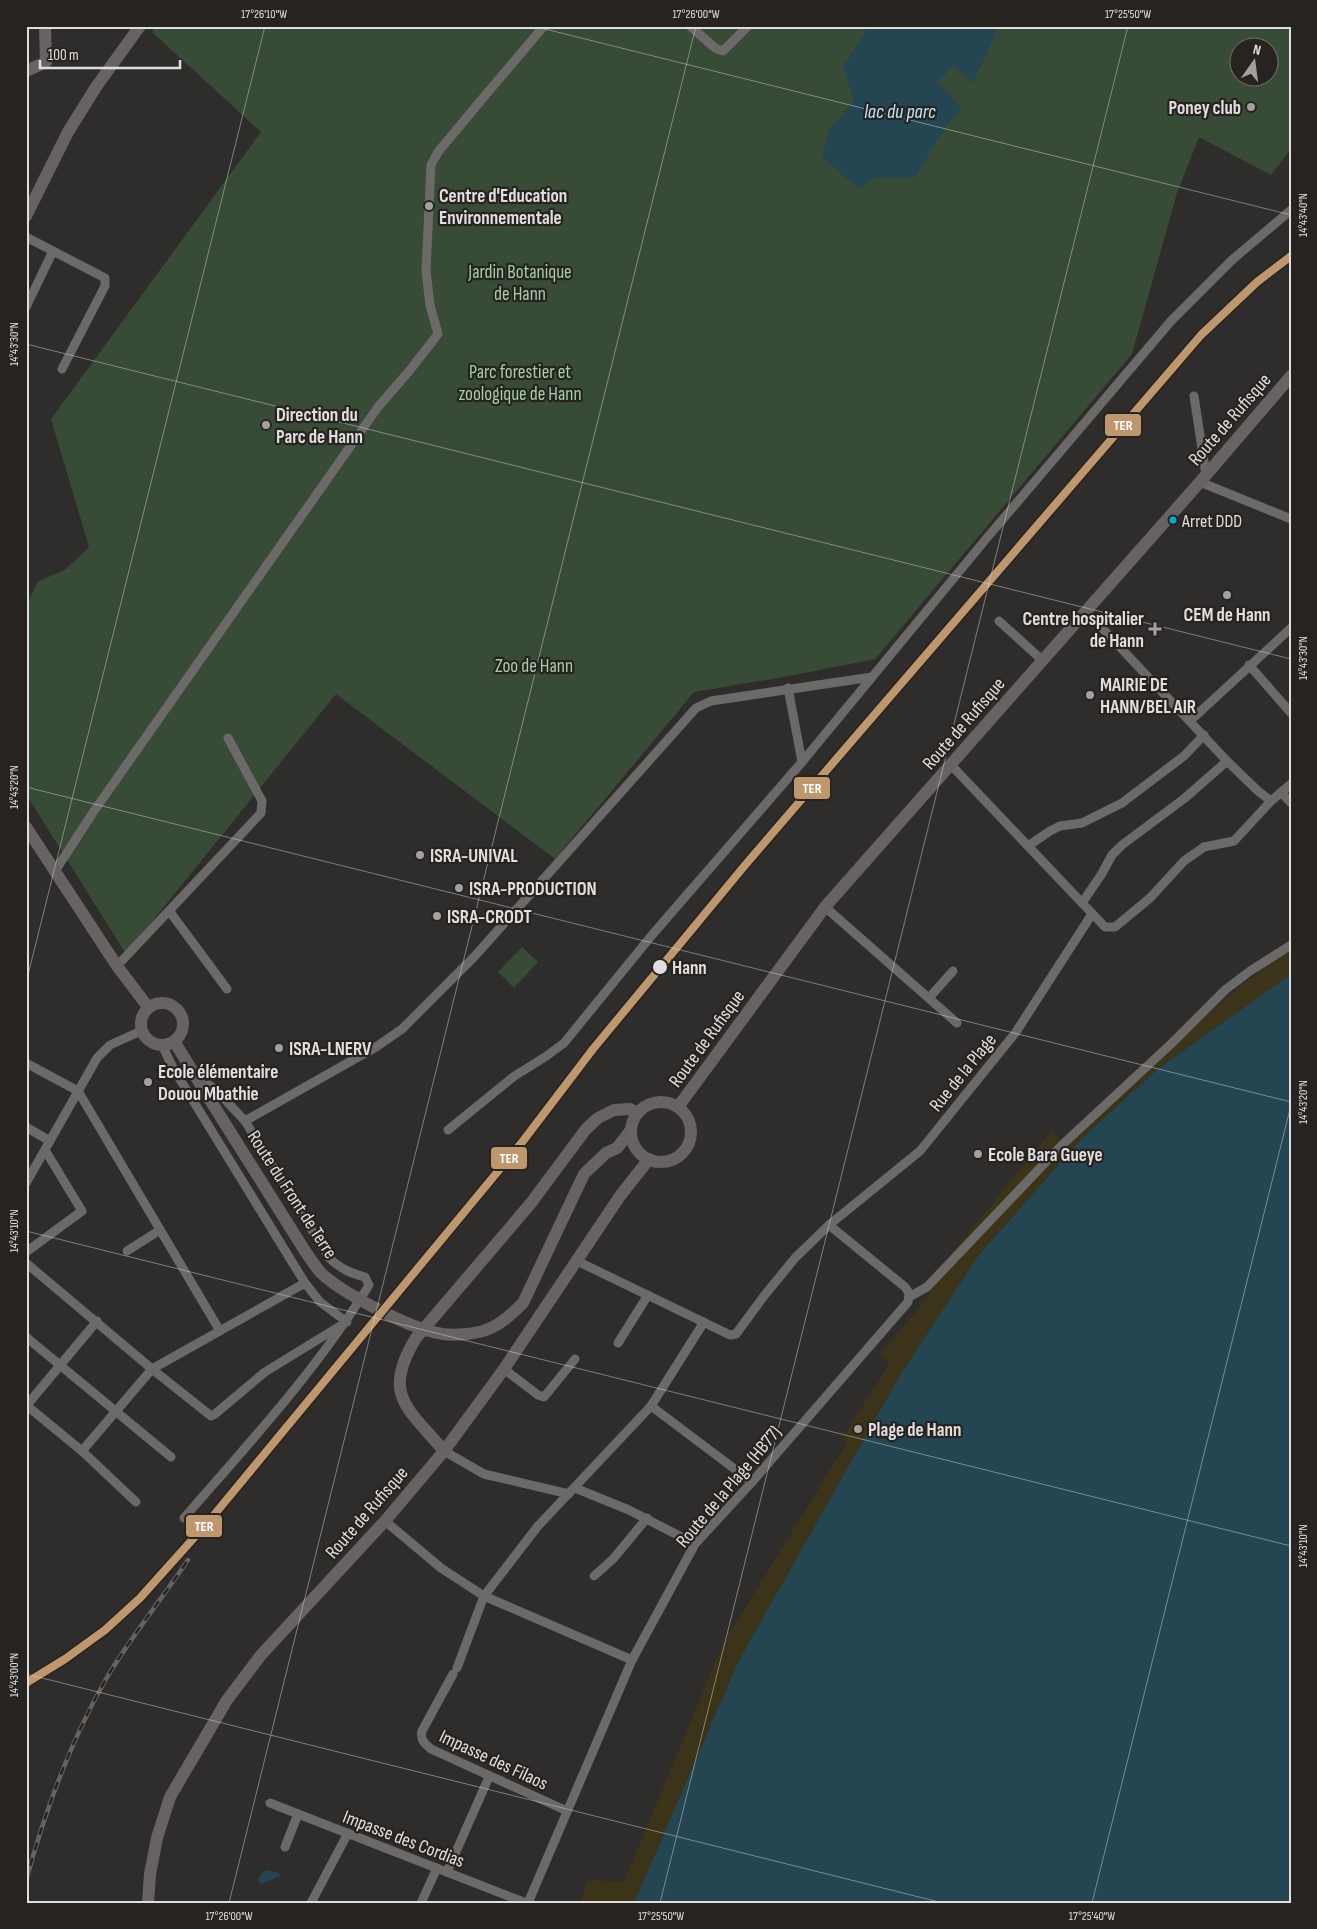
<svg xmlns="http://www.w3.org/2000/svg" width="1317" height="1929" viewBox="0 0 1317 1929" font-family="'Sofia Sans Condensed',sans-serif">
  <rect width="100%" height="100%" fill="#2f2d2c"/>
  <g fill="#374b36" fill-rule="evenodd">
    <path d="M 156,26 L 1291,26 L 1291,149 L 1271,175 L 1199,137 L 1177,193 L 1132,354 L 875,659 L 784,677 L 694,692 L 555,859 L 336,694 L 126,954 L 26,794 L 26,608 L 37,582 L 66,569 L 89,547 L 51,419 L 261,132 L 152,32 ZM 1240,48 L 1270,48 L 1270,78 L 1240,78 Z"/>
    <path d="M 522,947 L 538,962 L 514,988 L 498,972 Z"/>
  </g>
  <path fill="#3c3418" d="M 1291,950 L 1291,974 L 1159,1068 L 1083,1137 L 978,1256 L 900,1375 L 738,1662 L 634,1903 L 580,1903 L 588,1880 L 624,1882 L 723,1644 L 847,1442 L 842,1438 L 890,1363 L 879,1355 L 924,1302 L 950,1256 L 1051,1131 L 1062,1141 L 1099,1106 L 1249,979 Z"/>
  <g fill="#244552">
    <path d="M 869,26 L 999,26 L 973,83 L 954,65 L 938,82 L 962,109 L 947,125 L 915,177 L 875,178 L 859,189 L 822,157 L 829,130 L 854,101 L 843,66 Z"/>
    <path d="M 1291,974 L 1291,1903 L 634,1903 L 738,1662 L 900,1375 L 978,1256 L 1083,1137 L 1159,1068 Z"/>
    <path d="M 267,1870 L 279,1873 L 280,1876 L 261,1884 L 258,1880 C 260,1875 262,1872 267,1870 Z"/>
  </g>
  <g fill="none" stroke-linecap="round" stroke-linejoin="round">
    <g stroke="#6c6a69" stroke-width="9">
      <path d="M 690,26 L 715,48 L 723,51 L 748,26"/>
      <path d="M 26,237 L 105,278 L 105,286 L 62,369"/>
      <path d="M 26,307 L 53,251"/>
      <path d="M 1194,396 L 1206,475"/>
      <path d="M 1200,482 L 1291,519"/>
      <path d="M 1086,611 L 1227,761 L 1258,791 L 1271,801"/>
      <path d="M 999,621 L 1042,660"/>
      <path d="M 1249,665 L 1291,713"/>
      <path d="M 788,688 L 802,762"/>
      <path d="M 1190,721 L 1291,628"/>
      <path d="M 951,765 L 1105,927 L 1115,927 L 1150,898 L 1184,861 L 1204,847 L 1234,841 L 1271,801 L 1291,784"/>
      <path d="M 1281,792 L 1291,803"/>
      <path d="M 1028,846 L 1050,831 L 1060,826 L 1082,823 L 1122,803 L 1184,756 L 1204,735"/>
      <path d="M 55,871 L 94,811 L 378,407 L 410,370 L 438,334 L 430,305 L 426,271 L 431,165 L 438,152 L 483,98 L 544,26"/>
      <path d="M 1082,903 L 1101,875 L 1112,855 L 1122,845 L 1185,798 L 1227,761"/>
      <path d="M 825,907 L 957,1023"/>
      <path d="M 170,912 L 227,989"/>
      <path d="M 117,966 L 261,813 L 262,801 L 228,738"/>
      <path d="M 929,998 L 953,971"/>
      <path d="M 162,1045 L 173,1068 L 305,1283 L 320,1302 L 347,1322"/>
      <path d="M 26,1063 L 78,1091 L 220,1331"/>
      <path d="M 245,1121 L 376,1047 L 402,1029 L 474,957 L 696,708 L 711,701 L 872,677"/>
      <path d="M 26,1127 L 50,1141"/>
      <path d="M 448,1130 L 513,1077 L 545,1057 L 564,1043 L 652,935 L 802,762 L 986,539 L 1171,321 L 1232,260 L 1291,210"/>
      <path d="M 26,1183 L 97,1058 L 110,1045 L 141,1031"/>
      <path d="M 127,1251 L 160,1230"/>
      <path d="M 26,1252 L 82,1211 L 45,1150"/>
      <path d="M 577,1261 L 730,1335 L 736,1334 L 764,1296 L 795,1258 L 829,1225 L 920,1151 L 1016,1032 L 1092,914"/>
      <path d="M 26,1263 L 152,1369 L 211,1416 L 215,1414 L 265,1372 L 340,1326"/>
      <path d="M 909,1297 L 927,1287 L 1062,1145 L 1172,1043 L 1225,990 L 1250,971 L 1291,945"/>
      <path d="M 26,1337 L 171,1457"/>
      <path d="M 618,1343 L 648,1295"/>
      <path d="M 504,1369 L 538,1395 L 544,1397 L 575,1359"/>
      <path d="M 26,1405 L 82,1451 L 136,1502"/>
      <path d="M 27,1405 L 97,1321"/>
      <path d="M 651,1406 L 752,1482"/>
      <path d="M 82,1451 L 152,1369 L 305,1283"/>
      <path d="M 444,1451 L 484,1474 L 569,1494"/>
      <path d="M 575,1488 L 629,1510 L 695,1544"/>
      <path d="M 184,1518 C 249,1443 317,1370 369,1285 L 365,1277 C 350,1273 341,1269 329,1258 L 245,1121 L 216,1090 L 209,1085 L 202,1088"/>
      <path d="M 385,1521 L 441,1568 L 484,1596 L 632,1660"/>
      <path d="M 594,1576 L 613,1559 L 647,1518"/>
      <path d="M 457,1668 L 484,1596 L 538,1526 L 651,1406 L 704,1322"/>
      <path d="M 453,1674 L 422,1731 C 420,1740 424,1743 431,1749 L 567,1811"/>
      <path d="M 270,1803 L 526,1903"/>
      <path d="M 285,1847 L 298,1814"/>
      <path d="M 447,1872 L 489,1777"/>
      <path d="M 311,1903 L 348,1833"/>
      <path d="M 421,1903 L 437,1868"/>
      <path d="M 528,1903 L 632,1660 L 695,1544 L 752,1482 L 908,1302 L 909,1293 L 905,1287 L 829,1225"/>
    </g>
    <g stroke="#676363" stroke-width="12">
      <path d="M 26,71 L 46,62 L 45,26"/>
      <path d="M 26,216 L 68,132 L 96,87 L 140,26"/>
      <path d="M 26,827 L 117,966 L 148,1007"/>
      <circle cx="162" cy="1024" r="21"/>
      <path d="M 174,1041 L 207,1095 L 305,1251 C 310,1258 315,1266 321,1273 C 342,1293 404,1325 433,1332 C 447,1336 465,1335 479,1332 C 497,1328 510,1316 523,1303 L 584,1174 L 606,1153 L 617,1148 L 631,1130"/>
      <circle cx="661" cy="1132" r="30"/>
      <path d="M 678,1107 L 825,907 L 1200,482 L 1291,376"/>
      <path d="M 444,1451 C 408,1408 381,1395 416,1338 L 531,1203 L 586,1129 L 598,1118 L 614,1110 L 630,1109 L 638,1113"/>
      <path d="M 148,1903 L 150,1874 L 157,1838 L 170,1797 L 227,1700 L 261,1655 L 385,1521 L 444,1451 L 504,1369 L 620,1196 L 649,1159"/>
    </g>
    <defs>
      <path id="rail" d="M 26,1881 C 45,1811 70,1742 106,1679 C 130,1638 161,1600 188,1560"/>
    </defs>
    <use href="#rail" stroke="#656362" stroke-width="4.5"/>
    <use href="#rail" stroke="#272321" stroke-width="2.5" stroke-dasharray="8" stroke-linecap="butt"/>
    <defs>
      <path id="rail-1" d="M 26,1683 L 65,1659 L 105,1630 L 140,1598 L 209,1521 L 523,1141 L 593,1049 L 746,864 L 1201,335 L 1257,282 L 1291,256"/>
    </defs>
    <use href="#rail-1" stroke="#272321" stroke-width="11"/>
    <use href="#rail-1" stroke="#be976d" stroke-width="8"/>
  </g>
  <path fill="none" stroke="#e1dfde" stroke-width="1" stroke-opacity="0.45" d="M 533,26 L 1291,215M 26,344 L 1291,659M 26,787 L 1291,1102M 26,983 L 265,26M 26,1231 L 1291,1546M 26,1674 L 943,1903M 229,1903 L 696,26M 660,1903 L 1128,26M 1092,1903 L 1291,1105"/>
  <g fill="#a3a1a0" stroke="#272321" stroke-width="2">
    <circle cx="1251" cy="107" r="5"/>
    <circle cx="429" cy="206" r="5"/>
    <circle cx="266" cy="425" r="5"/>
    <circle cx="1227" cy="595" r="5"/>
    <path d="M1152.5 621.5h5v5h5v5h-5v5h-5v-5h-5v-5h5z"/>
    <circle cx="1090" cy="695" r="5"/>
    <circle cx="420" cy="855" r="5"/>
    <circle cx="459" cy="888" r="5"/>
    <circle cx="437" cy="916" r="5"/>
    <circle cx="279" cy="1048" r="5"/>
    <circle cx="148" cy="1082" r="5"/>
    <circle cx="978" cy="1154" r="5"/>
    <circle cx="858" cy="1429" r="5"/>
  </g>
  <circle fill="#06acd0" stroke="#272321" stroke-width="2" cx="1173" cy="520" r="4.5"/>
  <circle fill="#e1dfde" stroke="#272321" stroke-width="2" cx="660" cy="967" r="8"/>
  <g text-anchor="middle" stroke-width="4.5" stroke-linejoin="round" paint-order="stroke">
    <g font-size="18" fill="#e1dfde" stroke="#272321" text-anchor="start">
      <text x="1182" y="527">Arret DDD</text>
    </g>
    <g font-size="19" font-weight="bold" fill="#e1dfde" stroke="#272321" text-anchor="start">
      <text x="1241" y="114" text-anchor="end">Poney club</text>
      <text x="439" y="202">Centre d'Education<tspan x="439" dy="22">Environnementale</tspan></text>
      <text x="276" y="421">Direction du<tspan x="276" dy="22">Parc de Hann</tspan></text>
      <text x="1227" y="621" text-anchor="middle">CEM de Hann</text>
      <text x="1144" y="625" text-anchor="end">Centre hospitalier<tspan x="1144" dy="22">de Hann</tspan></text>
      <text x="1100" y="691">MAIRIE DE<tspan x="1100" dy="22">HANN/BEL AIR</tspan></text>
      <text x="430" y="862">ISRA-UNIVAL</text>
      <text x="469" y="895">ISRA-PRODUCTION</text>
      <text x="447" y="923">ISRA-CRODT</text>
      <text x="289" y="1055">ISRA-LNERV</text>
      <text x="158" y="1078">Ecole élémentaire<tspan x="158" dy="22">Douou Mbathie</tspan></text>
      <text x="988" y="1161">Ecole Bara Gueye</text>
      <text x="868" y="1436">Plage de Hann</text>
    </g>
    <g font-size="19" fill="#a3d0a3" stroke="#272321">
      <text x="520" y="278">Jardin Botanique<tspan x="520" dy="22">de Hann</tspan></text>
      <text x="520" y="378">Parc forestier et<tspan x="520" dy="22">zoologique de Hann</tspan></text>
      <text x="534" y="672">Zoo de Hann</text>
    </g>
    <g font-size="19" fill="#e1dfde" stroke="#272321">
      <text transform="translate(1229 419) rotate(-49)" y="7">Route de Rufisque</text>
      <text transform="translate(963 723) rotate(-49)" y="7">Route de Rufisque</text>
      <text transform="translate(706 1038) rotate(-54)" y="7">Route de Rufisque</text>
      <text transform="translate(962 1072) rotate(-51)" y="7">Rue de la Plage</text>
      <text transform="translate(293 1194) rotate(57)" y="7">Route du Front de Terre</text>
      <text transform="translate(728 1486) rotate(-50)" y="7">Route de la Plage (HB77)</text>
      <text transform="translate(366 1512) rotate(-49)" y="7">Route de Rufisque</text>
      <text transform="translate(494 1759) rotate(25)" y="7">Impasse des Filaos</text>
      <text transform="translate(404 1838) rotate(21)" y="7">Impasse des Cordias</text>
    </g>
    <g font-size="19" font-weight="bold" fill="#e1dfde" stroke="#272321" text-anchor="start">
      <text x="672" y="974">Hann</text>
    </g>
    <g font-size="20" font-style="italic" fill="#bfe6f8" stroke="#272321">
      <text x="900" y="118">lac du parc</text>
    </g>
  </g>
  <g stroke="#272321" stroke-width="2">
    <rect x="1104" y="413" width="38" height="24" rx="5" fill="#be976d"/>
    <rect x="793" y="776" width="38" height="24" rx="5" fill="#be976d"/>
    <rect x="490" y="1146" width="38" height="24" rx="5" fill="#be976d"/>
    <rect x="185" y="1514" width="38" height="24" rx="5" fill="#be976d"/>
  </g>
  <g font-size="14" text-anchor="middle" font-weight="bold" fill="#fff">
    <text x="1123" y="430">TER</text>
    <text x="812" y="793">TER</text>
    <text x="509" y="1163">TER</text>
    <text x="204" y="1531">TER</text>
  </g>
  <rect width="1317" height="1929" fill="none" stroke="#272321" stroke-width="55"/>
  <g transform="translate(1254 62) rotate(14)"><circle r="24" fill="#272321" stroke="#716e6d"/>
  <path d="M0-4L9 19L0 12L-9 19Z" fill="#a3a1a0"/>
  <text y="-8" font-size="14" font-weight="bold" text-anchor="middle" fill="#e1dfde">N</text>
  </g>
  <path d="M40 60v8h140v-8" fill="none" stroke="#e1dfde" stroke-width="2.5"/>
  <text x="48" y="60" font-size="15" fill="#e1dfde" stroke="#272321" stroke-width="4" paint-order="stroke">100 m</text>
  <rect x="28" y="28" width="1262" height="1874" fill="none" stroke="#e1dfde" stroke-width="2"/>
  <g font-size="12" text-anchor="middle" fill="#e1dfde">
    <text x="264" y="18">17°26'10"W</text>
    <text x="696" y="18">17°26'00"W</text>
    <text x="1128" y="18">17°25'50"W</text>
    <text transform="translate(1303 215) rotate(-90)" y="4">14°43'40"N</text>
    <text transform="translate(14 344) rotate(-90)" y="4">14°43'30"N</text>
    <text transform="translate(1303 658) rotate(-90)" y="4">14°43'30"N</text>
    <text transform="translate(14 787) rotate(-90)" y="4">14°43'20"N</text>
    <text transform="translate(1303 1102) rotate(-90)" y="4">14°43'20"N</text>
    <text transform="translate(14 1231) rotate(-90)" y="4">14°43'10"N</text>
    <text transform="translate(1303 1546) rotate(-90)" y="4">14°43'10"N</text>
    <text transform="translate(14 1675) rotate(-90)" y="4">14°43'00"N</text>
    <text x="229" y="1920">17°26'00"W</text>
    <text x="661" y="1920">17°25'50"W</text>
    <text x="1092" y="1920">17°25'40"W</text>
  </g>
</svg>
